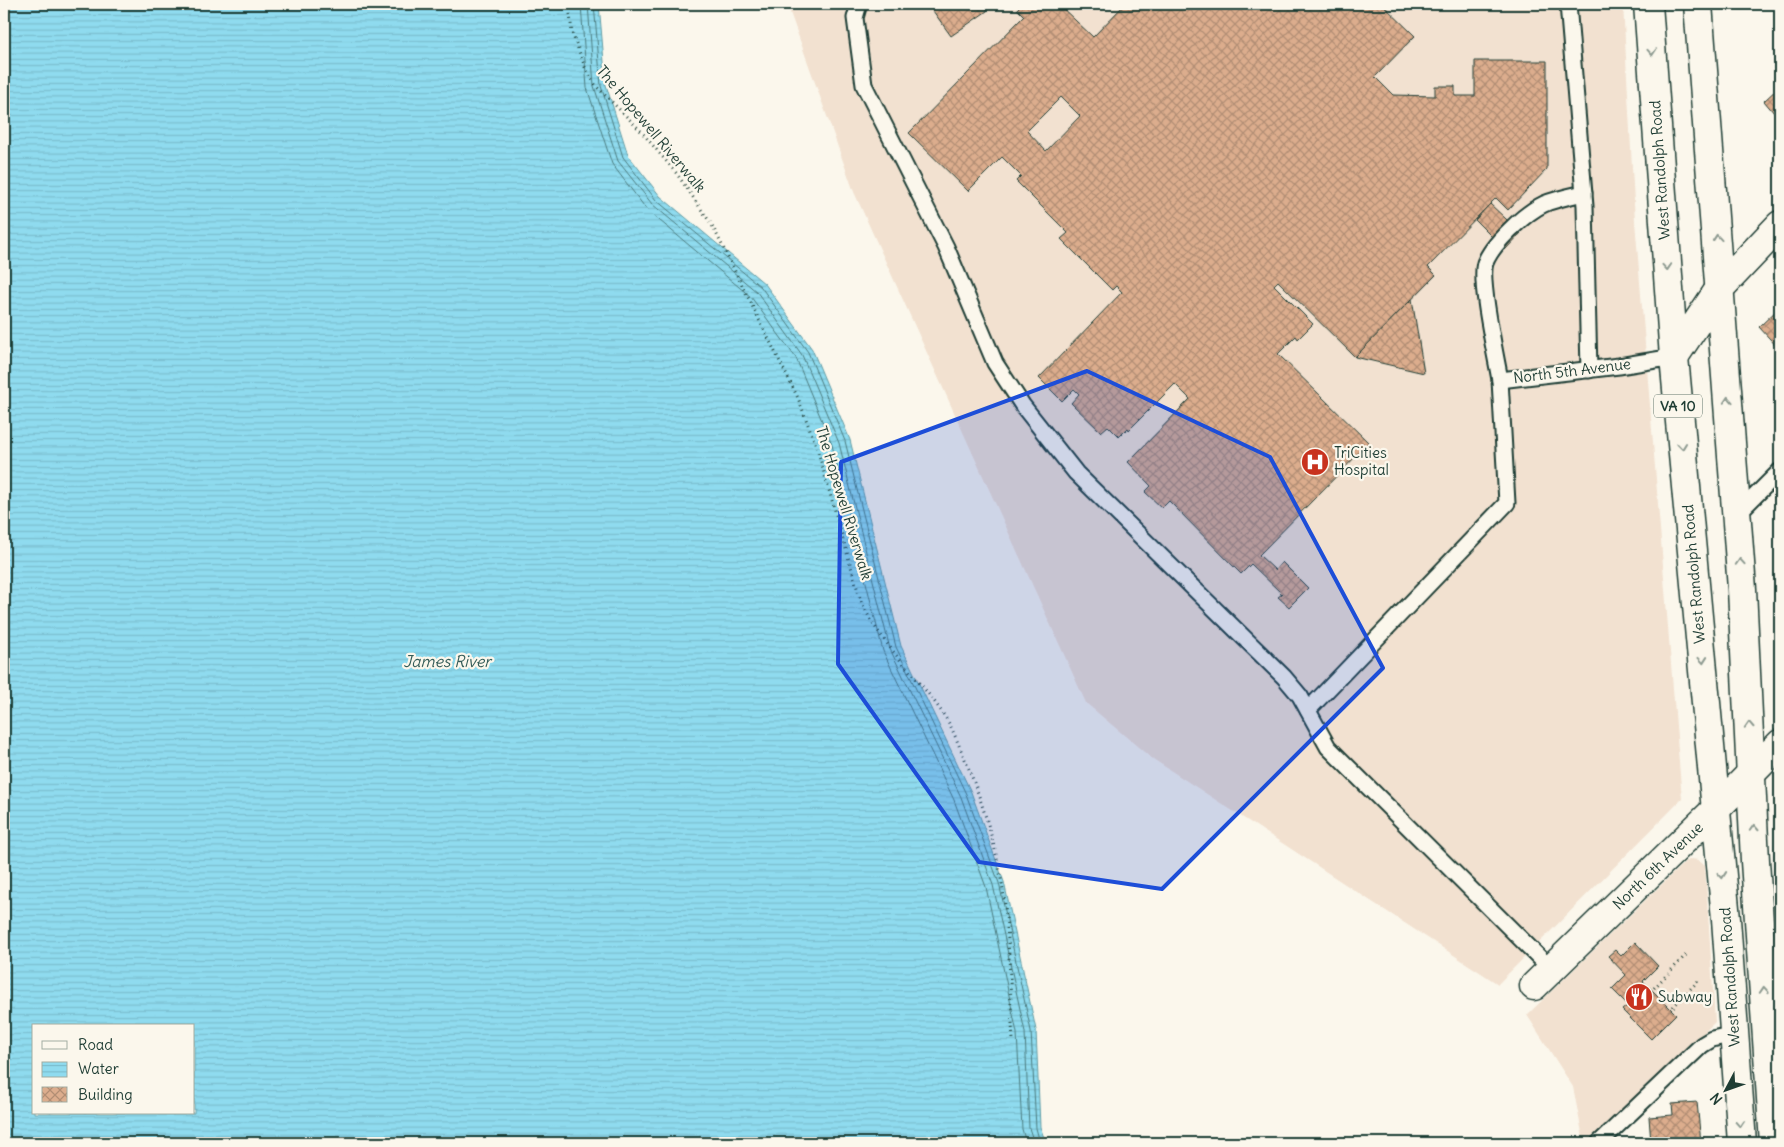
<svg xmlns="http://www.w3.org/2000/svg" width="1784" height="1147" viewBox="0 0 1784 1147" font-family="Delius,sans-serif">
  <defs>
    <pattern id="water-rules" width="6" height="5" patternUnits="userSpaceOnUse" patternTransform="scale(1.25)"><rect width="6" height="5" fill="#8fdbef"/><path d="M0 2.5h6" fill="none" stroke="#7bbdce"/></pattern>
    <pattern id="building-cross-hatch" width="8" height="8" patternUnits="userSpaceOnUse" patternTransform="scale(1.25)"><rect width="8" height="8" fill="#dcad8d"/><path d="M0 0l8 8M0 8l8-8" fill="none" stroke="#b28e74"/></pattern>
  </defs>
  <rect width="100%" height="100%" fill="#fbf7ec"/>
  <filter id="ink" filterUnits="userSpaceOnUse"><feTurbulence type="fractalNoise" baseFrequency=".02" numOctaves="2"/><feDisplacementMap in="SourceGraphic" scale="10" xChannelSelector="R" yChannelSelector="G"/><feConvolveMatrix kernelMatrix="1 2 1 2 8 2 1 2 1" color-interpolation-filters="sRGB"/></filter>
  <g filter="url(#ink)">
    <g fill="#f2e1d0">
      <path d="M 787,4 L 1623,4 L 1635,221 L 1682,799 L 1498,984 L 1150,757 L 1086,703 L 854,192 Z"/>
      <path d="M 1691,859 L 1698,860 L 1705,866 L 1715,1022 L 1588,1143 L 1584,1143 L 1573,1087 L 1527,1015 L 1685,862 Z"/>
    </g>
    <path fill="url(#water-rules)" stroke="#629ca4" fill-rule="evenodd" d="M 4,4 L 599,4 L 606,85 L 628,155 L 660,196 L 765,284 L 812,349 L 850,440 L 901,646 L 971,792 L 1004,882 L 1036,1030 L 1040,1127 L 1046,1143 L 4,1143 ZM 34,1026 L 194,1026 L 194,1113 L 34,1113 Z"/>
    <g fill="none" stroke-linecap="round" stroke-linejoin="round">
      <g stroke="#4c7c7f" stroke-width="1">
        <path d="M 581,4 L 587,88 L 612,164 L 647,210 L 751,297 L 796,358 L 832,445 L 883,651 L 954,800 L 986,887 L 1017,1033 L 1022,1129 L 1026,1143"/>
        <path d="M 588,4 L 594,86 L 618,161 L 652,204 L 757,292 L 802,355 L 839,443 L 890,649 L 961,797 L 993,885 L 1025,1032 L 1029,1128 L 1034,1143"/>
        <path d="M 594,4 L 601,86 L 623,157 L 656,200 L 761,287 L 808,352 L 845,441 L 896,647 L 966,794 L 999,883 L 1031,1031 L 1036,1128 L 1040,1143"/>
      </g>
    </g>
    <g fill="url(#building-cross-hatch)" stroke="#1f3d34" fill-rule="evenodd">
      <path d="M 928,4 L 988,4 L 987,11 L 951,36 Z"/>
      <path d="M 1022,4 L 1058,4 L 1093,37 L 1125,4 L 1382,4 L 1415,36 L 1375,77 L 1393,95 L 1435,96 L 1435,86 L 1455,86 L 1455,96 L 1475,96 L 1475,61 L 1547,61 L 1547,169 L 1508,210 L 1496,198 L 1490,204 L 1428,267 L 1436,275 L 1355,357 L 1278,281 L 1274,285 L 1313,324 L 1298,339 L 1296,336 L 1278,354 L 1369,443 L 1259,555 L 1275,570 L 1282,562 L 1308,588 L 1289,607 L 1278,597 L 1282,594 L 1251,564 L 1241,574 L 1169,501 L 1162,508 L 1145,492 L 1151,486 L 1128,462 L 1190,399 L 1175,384 L 1129,430 L 1128,428 L 1119,437 L 1108,426 L 1101,432 L 1071,403 L 1079,394 L 1074,389 L 1062,401 L 1039,378 L 1122,292 L 1116,286 L 1112,290 L 1061,239 L 1068,233 L 1016,181 L 1021,176 L 1002,157 L 968,191 L 909,133 L 1024,16 L 1017,9 ZM 1061,97 L 1080,116 L 1046,151 L 1027,131 Z"/>
      <path d="M 1780,86 L 1780,120 L 1764,101 Z"/>
      <path d="M 1490,204 L 1521,233 L 1505,250 L 1475,220 Z"/>
      <path d="M 1412,299 L 1424,373 L 1355,357 Z"/>
      <path d="M 1780,307 L 1780,350 L 1759,327 Z"/>
      <path d="M 1635,942 L 1658,966 L 1643,981 L 1676,1014 L 1651,1039 L 1622,1010 L 1628,1005 L 1612,989 L 1626,975 L 1608,956 L 1615,950 L 1621,956 Z"/>
      <path d="M 1697,1102 L 1701,1143 L 1651,1143 L 1649,1117 L 1673,1115 L 1672,1104 Z"/>
    </g>
    <g fill="none" stroke-linecap="round" stroke-linejoin="round">
      <defs>
        <g id="lane">
          <path d="M 859,4 L 855,18 L 864,85 L 946,247 L 995,363 L 1023,406 L 1076,473 L 1284,677 L 1300,696 L 1328,747 L 1552,970"/>
          <path d="M 1568,4 L 1585,206 L 1589,370"/>
          <path d="M 1500,380 C 1496,356 1479,282 1485,263 C 1492,244 1525,213 1544,204 C 1556,199 1571,196 1584,193"/>
          <path d="M 1737,514 L 1780,471"/>
          <path d="M 1308,710 L 1507,503 L 1500,380 L 1619,366 L 1674,357"/>
          <path d="M 1599,1143 L 1702,1045 L 1712,1039 L 1734,1034"/>
        </g>
        <g id="street">
          <path d="M 1674,357 L 1720,288 L 1780,225"/>
          <path d="M 1534,986 L 1716,809"/>
        </g>
        <path id="primary" d="M 1716,809 L 1780,744"/>
        <g id="highway">
          <path d="M 1648,4 L 1674,357 L 1726,919 L 1742,1143"/>
          <path d="M 1698,4 L 1742,589 L 1755,861 L 1774,1143"/>
        </g>
      </defs>
      <use href="#lane" stroke="#1f3d34" stroke-width="19"/>
      <use href="#street" stroke="#1f3d34" stroke-width="31"/>
      <use href="#primary" stroke="#1f3d34" stroke-width="31"/>
      <use href="#highway" stroke="#1f3d34" stroke-width="31"/>
      <g stroke="#1f3d34" stroke-width="3" stroke-dasharray="1 4" stroke-linecap="butt">
        <path d="M 569,4 L 572,33 L 585,67 L 596,86 L 640,130 L 677,174 L 712,225 L 798,398 L 817,448 L 860,598 C 880,647 924,680 950,725 C 955,735 959,746 964,757 C 983,802 1000,858 1005,906 C 1010,950 1010,995 1013,1040"/>
        <path d="M 1654,988 L 1686,955"/>
        <path d="M 1673,1007 L 1700,979"/>
      </g>
      <use href="#lane" stroke="#fbf7ec" stroke-width="15"/>
      <use href="#street" stroke="#fbf7ec" stroke-width="28"/>
      <use href="#primary" stroke="#fbf7ec" stroke-width="28"/>
      <use href="#highway" stroke="#fbf7ec" stroke-width="28"/>
    </g>
    <defs><path id="oneway-chevron" d="M-2-3.5L2.5 0L-2 3.5" fill="none" stroke-width="1.6" stroke-linecap="round" stroke-linejoin="round" transform="scale(1.25)"/></defs>
    <g stroke="#8d9a90">
      <use href="#oneway-chevron" transform="translate(1652 52) rotate(86)"/>
      <use href="#oneway-chevron" transform="translate(1717 238) rotate(-95)"/>
      <use href="#oneway-chevron" transform="translate(1667 267) rotate(86)"/>
      <use href="#oneway-chevron" transform="translate(1728 400) rotate(-94)"/>
      <use href="#oneway-chevron" transform="translate(1682 446) rotate(84)"/>
      <use href="#oneway-chevron" transform="translate(1740 562) rotate(-94)"/>
      <use href="#oneway-chevron" transform="translate(1703 660) rotate(85)"/>
      <use href="#oneway-chevron" transform="translate(1749 725) rotate(-93)"/>
      <use href="#oneway-chevron" transform="translate(1754 828) rotate(-93)"/>
      <use href="#oneway-chevron" transform="translate(1722 875) rotate(85)"/>
      <use href="#oneway-chevron" transform="translate(1764 990) rotate(-94)"/>
      <use href="#oneway-chevron" transform="translate(1740 1124) rotate(86)"/>
    </g>
  </g>
  <path fill="#1d4ed8" fill-opacity="0.2" stroke="#1d4ed8" stroke-width="4" stroke-linejoin="round" d="M 1087,371 L 1270,457 L 1383,668 L 1162,889 L 979,862 L 838,664 L 841,462 Z"/>
  <defs>
    <symbol id="hospital-disc" viewBox="-11 -11 22 22"><circle r="9.5" fill="#c8321e" stroke="#fbf7ec"/><path d="M-5-5h3v3.5h4V-5h3V5h-3V1.5h-4V5h-3Z" fill="#fff"/></symbol>
    <symbol id="restaurant-disc" viewBox="-11 -11 22 22"><circle r="9.5" fill="#c8321e" stroke="#fbf7ec"/><path d="M-5-6h1v4h1v-4h1v4h1v-4h1v5L-1.5 .5V6h-2V.5L-5-1ZM5-6V6H3V1.5H1.5Q1.5-4 5-6Z" fill="#fff"/></symbol>
  </defs>
  <g fill-rule="evenodd">
    <use href="#hospital-disc" x="1299" y="446" width="32" height="32"/>
    <use href="#restaurant-disc" x="1623" y="981" width="32" height="32"/>
  </g>
  <g text-anchor="middle" stroke-width="4.5" stroke-linejoin="round" paint-order="stroke">
    <rect fill="#fbf7ec" stroke="#61756b" stroke-width="1" x="1654" y="394.5" width="48" height="23" rx="4"/>
    <g font-size="14" font-weight="bold" fill="#1f3d34">
      <text x="1678" y="411">VA 10</text>
    </g>
    <g font-size="15" fill="#1f3d34" stroke="#fbf7ec">
      <text transform="translate(651 129) rotate(50)" y="5">The Hopewell Riverwalk</text>
      <text transform="translate(1660 170) rotate(-94)" y="5">West Randolph Road</text>
      <text transform="translate(1572 371) rotate(-7)" y="5">North 5th Avenue</text>
      <text transform="translate(844 503) rotate(73)" y="5">The Hopewell Riverwalk</text>
      <text transform="translate(1694 574) rotate(-95)" y="5">West Randolph Road</text>
      <text transform="translate(1658 866) rotate(-44)" y="5">North 6th Avenue</text>
      <text transform="translate(1730 977) rotate(-94)" y="5">West Randolph Road</text>
    </g>
    <g font-size="15" fill="#1f3d34" stroke="#fbf7ec" text-anchor="start">
      <text x="1334" y="458">TriCities<tspan x="1334" dy="17">Hospital</tspan></text>
      <text x="1658" y="1002">Subway</text>
    </g>
    <g font-size="16" font-style="italic" fill="#355d59" stroke="#fbf7ec">
      <text x="447" y="667">James River</text>
    </g>
  </g>
  <rect width="1784" height="1147" fill="none" stroke="#fbf7ec" stroke-width="20"/>
  <rect x="10" y="10" width="1764" height="1127" fill="none" stroke="#1f3d34" stroke-width="2" filter="url(#ink)"/>
  <rect x="32" y="1024" width="162" height="90" fill="#fbf7ec" stroke="#a3ada2"/>
  <rect x="42" y="1041" width="25" height="8" fill="#fbf7ec" stroke="#a3ada2"/>
  <text x="78" y="1050" font-size="15" fill="#1f3d34">Road</text>
  <rect x="42" y="1062" width="25" height="15" fill="url(#water-rules)" stroke="#a3ada2"/>
  <text x="78" y="1074" font-size="15" fill="#1f3d34">Water</text>
  <rect x="42" y="1087" width="25" height="15" fill="url(#building-cross-hatch)" stroke="#a3ada2"/>
  <text x="78" y="1100" font-size="15" fill="#1f3d34">Building</text>
  <g transform="translate(1726 1090) rotate(229)" stroke="#fbf7ec" stroke-width="4" paint-order="stroke">
  <path d="M0-4L9 19L0 12L-9 19Z" fill="#1f3d34"/>
  <text y="-8" font-size="14" font-weight="bold" text-anchor="middle" fill="#1f3d34">N</text>
  </g>
</svg>
